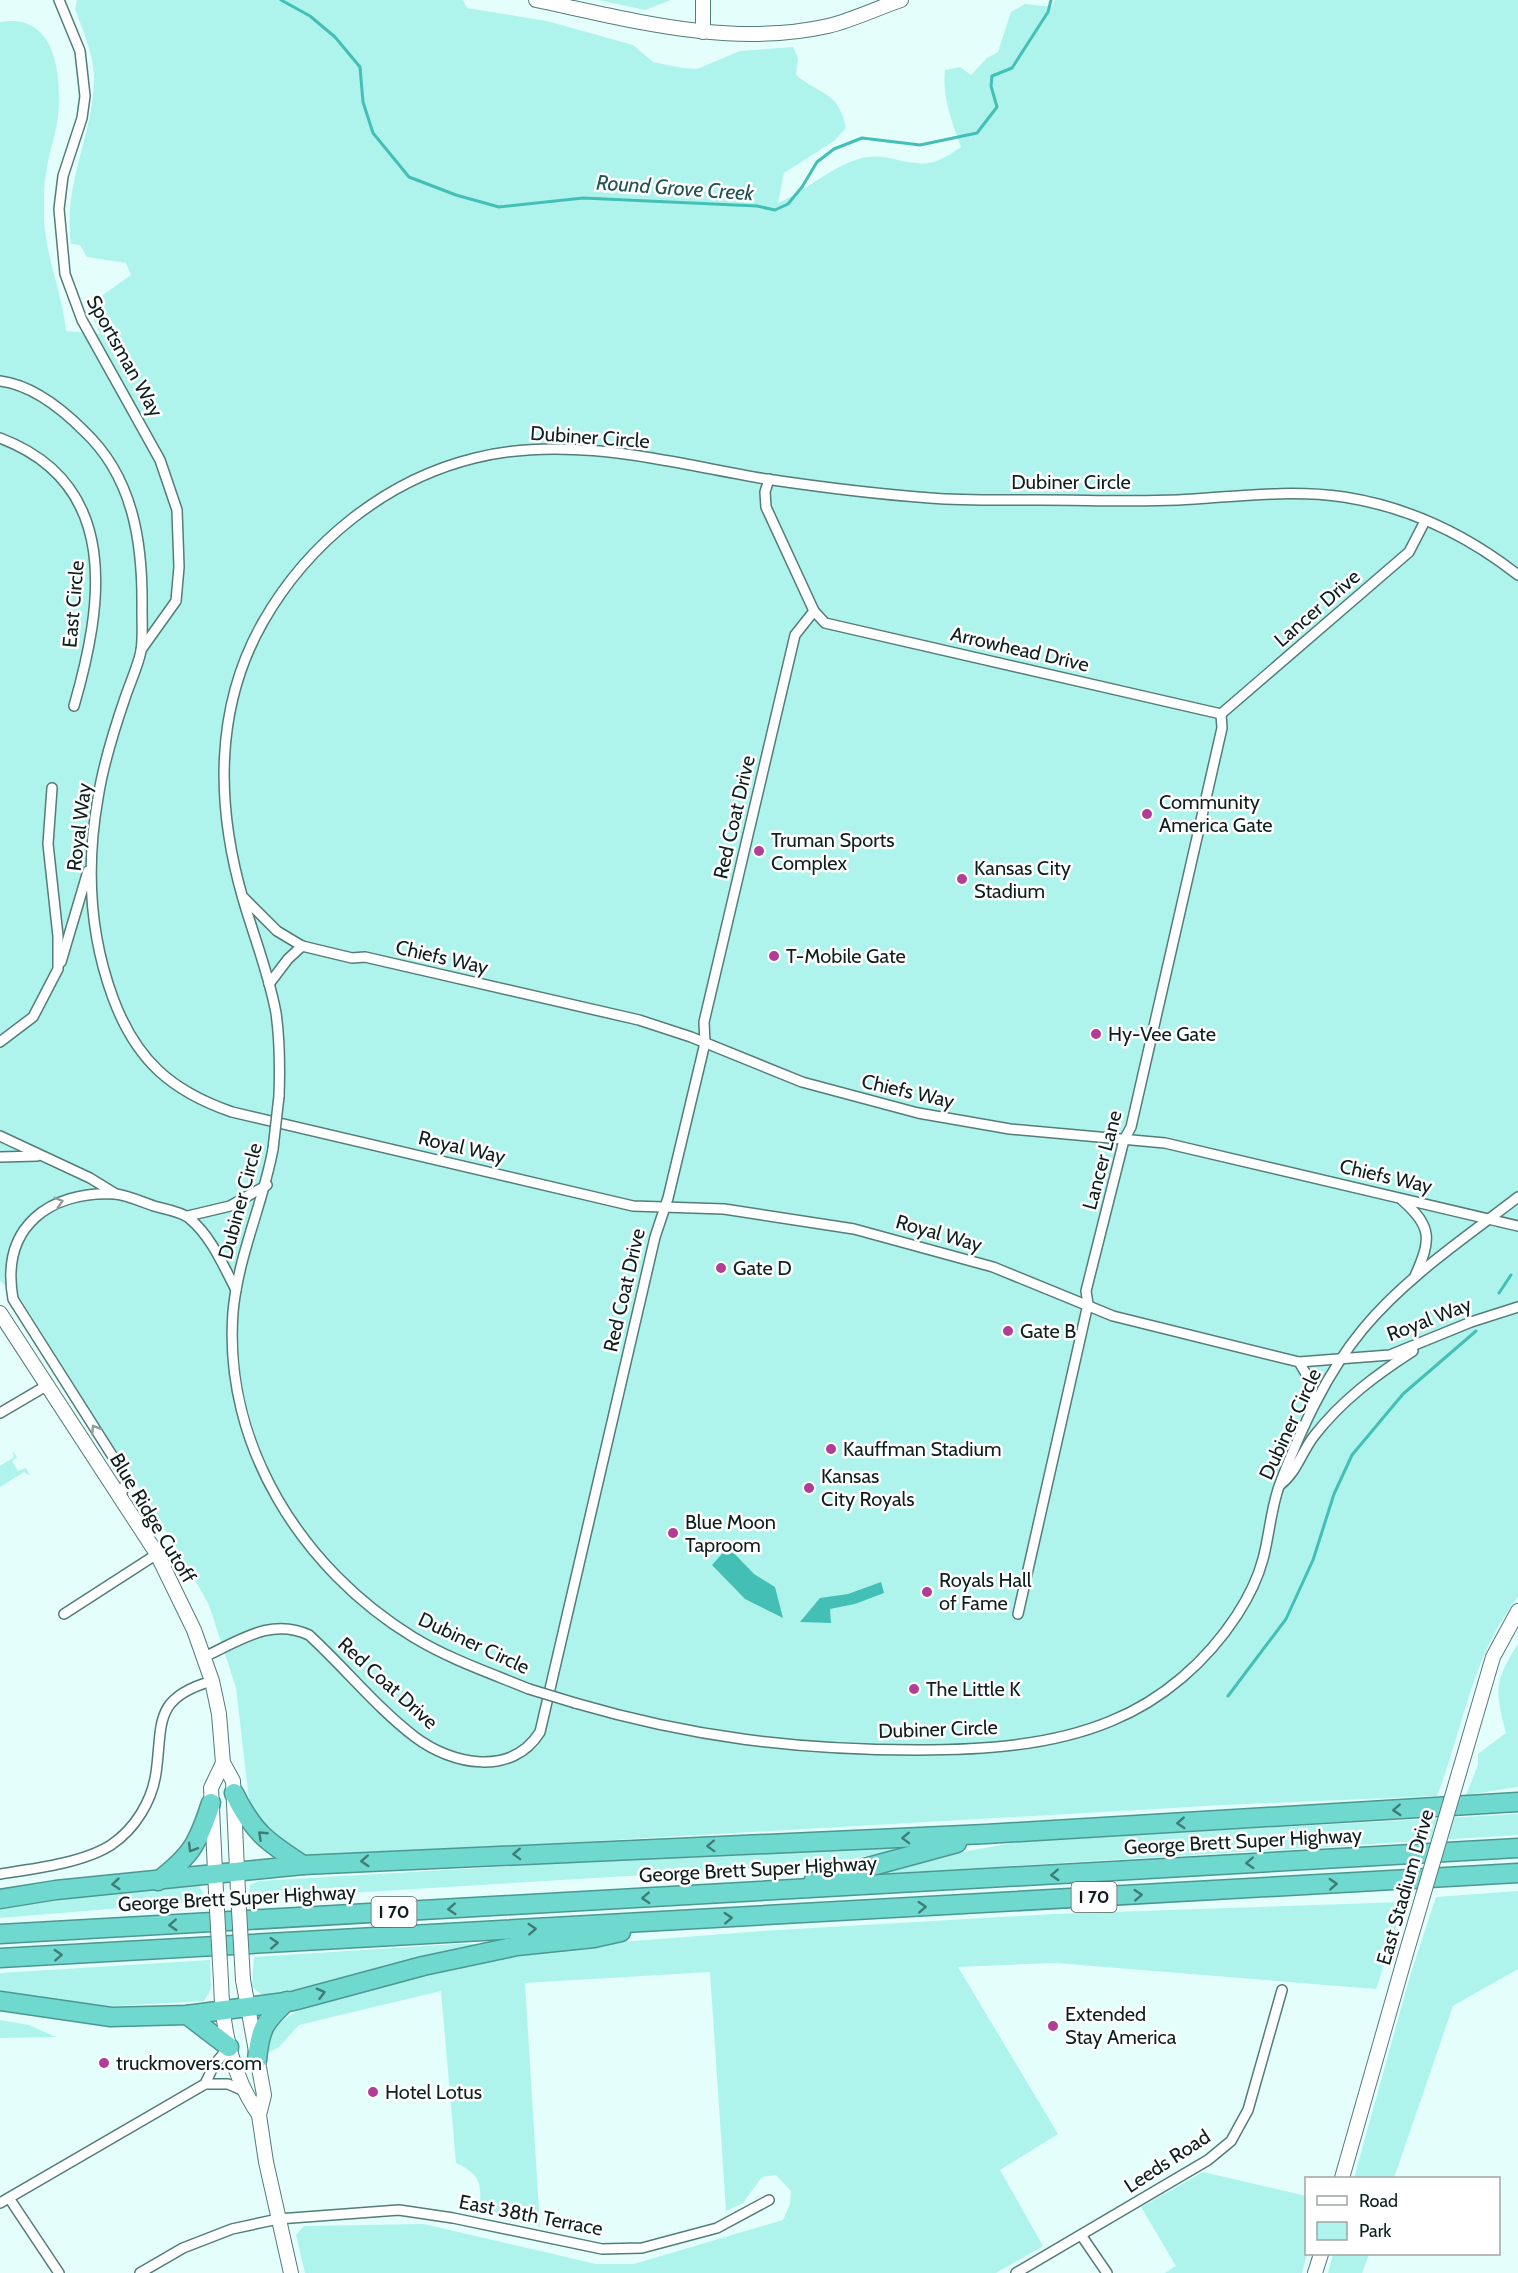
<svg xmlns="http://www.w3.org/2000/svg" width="1518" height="2273" viewBox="0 0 1518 2273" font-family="Cabin,sans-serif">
  <rect width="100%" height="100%" fill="#e4fefb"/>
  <g fill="#aef4ed">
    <path d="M 77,0 L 463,0 L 467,8 L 547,21 L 633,45 L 653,62 L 682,68 L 697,69 L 740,51 L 793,47 L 798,58 L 796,75 C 821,96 838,90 846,128 L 834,141 L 784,173 L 778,203 C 806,191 829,168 859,159 C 885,151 904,166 928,163 C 939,162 952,153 961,147 C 952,122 942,98 945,70 L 960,67 L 971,75 L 987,58 L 998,52 L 1011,12 L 1025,4 L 1052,7 L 1055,0 L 1518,0 L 1518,1597 C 1472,1655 1463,1729 1437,1796 L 1224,1805 L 315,1857 L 296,1855 L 277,1844 L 250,1808 L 236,1688 L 209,1605 L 181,1555 L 22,1301 L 0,1281 L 0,22 C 56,12 62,75 58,116 C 56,136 48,154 46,174 C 43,188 44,205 44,219 C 46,258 62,292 66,331 L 100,334 L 91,312 L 97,299 L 131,275 L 126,263 L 87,257 L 80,245 L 71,244 C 63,181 92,141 94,81 C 95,58 83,31 75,9 Z"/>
    <path d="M 598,0 L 671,0 L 645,10 Z"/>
    <path d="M 12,1450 L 17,1457 L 12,1461 L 18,1471 L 26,1468 L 30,1476 L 24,1472 L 0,1487 L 0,1466 L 14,1457 Z"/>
    <path d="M 1518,1644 L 1518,1787 L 1466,1795 L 1478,1765 L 1478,1754 L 1506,1733 C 1495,1690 1494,1682 1518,1644 Z"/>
    <path d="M 1518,1814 L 1518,1835 L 879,1874 L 879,1871 L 934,1857 L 1024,1841 Z"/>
    <path d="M 919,1842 L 892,1851 L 827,1864 L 249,1899 L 250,1885 L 259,1881 Z"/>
    <path d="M 199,1885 L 206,1901 L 0,1918 L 0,1904 L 55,1894 Z"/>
    <path d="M 1518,1891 L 1518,1969 L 1453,2006 L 1394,2178 L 1354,2178 L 1410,1976 L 1436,1897 Z"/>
    <path d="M 1405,1902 L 1376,1989 L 1055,1963 L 958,1967 L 1058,2134 L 1000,2170 L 1043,2246 L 996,2273 L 305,2273 L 296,2235 L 304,2226 L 424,2224 L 596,2264 L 634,2264 L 783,2220 L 790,2204 L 791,2191 L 776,2175 L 762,2177 L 743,2203 L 726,2211 L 710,1972 L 525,1983 L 540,2227 L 480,2209 C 481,2182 481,2175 456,2163 L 441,1991 L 299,2025 L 279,2047 L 263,2055 C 274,2025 278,2019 308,2007 L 491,1956 L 569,1946 L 762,1931 L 1054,1914 Z"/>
    <path d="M 457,1944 L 492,1944 L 265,1997 L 252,1987 L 254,1957 Z"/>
    <path d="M 210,1960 L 211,1989 L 204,2001 L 99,2007 L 0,1996 L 0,1973 Z"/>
    <path d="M 0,2020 L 29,2025 L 56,2037 L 0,2038 Z"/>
    <path d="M 1203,2172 L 1306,2196 L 1307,2254 L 1302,2273 L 1165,2273 L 1176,2266 L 1141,2207 Z"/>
    <path d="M 1333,2254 L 1369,2254 L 1362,2273 L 1328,2273 Z"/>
  </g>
  <g fill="#44bfb6">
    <path d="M 728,1547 L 754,1574 L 775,1587 L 783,1618 L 745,1599 L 712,1565 Z"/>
    <path d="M 881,1582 L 884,1593 L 855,1604 L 830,1609 L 831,1623 L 800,1622 L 820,1598 L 848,1594 Z"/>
  </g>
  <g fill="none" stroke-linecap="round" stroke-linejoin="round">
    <g stroke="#44bfb6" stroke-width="3">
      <path d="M 281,0 L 310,16 L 335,37 L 360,67 L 363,102 L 373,133 L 409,177 L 456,195 L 499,207 L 583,198 L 757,206 L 775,210 L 788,204 L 802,187 L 817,162 L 834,149 L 862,138 L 920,145 L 977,133 L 997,107 L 991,86 L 992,76 L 1012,68 L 1048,12 L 1051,0"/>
      <path d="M 1499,1293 L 1511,1275"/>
      <path d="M 1228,1696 L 1286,1619 L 1313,1560 L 1334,1494 L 1352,1455 L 1403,1394 L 1476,1331"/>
    </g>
    <defs>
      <g id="street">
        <path d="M 59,0 L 80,51 L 85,96 L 82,118 L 63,176 L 59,209 L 65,274 L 82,320 L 160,460 L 177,510 L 179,567 L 176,601 L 141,650"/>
        <path d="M 0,381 C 32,385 62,409 84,431 C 134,478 143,544 142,610 C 142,623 143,638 141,651 C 138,666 130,683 125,698 C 114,730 103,765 98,798 C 86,866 89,933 113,998 C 136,1060 171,1091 232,1112 L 633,1206 L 724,1209 L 854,1229 L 993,1267 L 1113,1316 L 1299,1362 L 1390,1355 L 1471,1322 L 1518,1307"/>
        <path d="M 0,438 C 122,484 103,605 74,706"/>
        <path d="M 814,611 L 825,623 L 1221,714"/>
        <path d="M 1221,714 L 1409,552 L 1425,521"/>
        <path d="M 244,898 L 277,931 L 302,946"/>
        <path d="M 61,962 L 88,871"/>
        <path d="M 269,984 L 288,959 L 302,946 L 352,958 L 365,957 L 639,1020 L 691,1037 L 802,1082 L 918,1113 L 1010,1129 L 1165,1143 L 1518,1226"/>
        <path d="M 0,1042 L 33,1017 L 58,969 L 58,936 L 48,844 L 52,788"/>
        <path d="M 279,1096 C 280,1068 280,1041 276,1013 C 269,974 254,937 243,899 C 216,806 214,708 263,622 C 308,543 385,480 475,458 C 571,434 671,463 766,479 C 820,487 876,494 930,498 C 967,501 1004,500 1041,500 C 1086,500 1133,502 1178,500 C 1233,497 1289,489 1344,497 C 1408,507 1467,535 1518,575"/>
        <path d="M 0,1136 L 90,1178 L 116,1194"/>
        <path d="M 273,1149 C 263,1204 238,1256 233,1312 C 223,1445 302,1569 413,1637 C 449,1659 490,1673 529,1689"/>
        <path d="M 0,1157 L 37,1156"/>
        <path d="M 1402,1200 C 1433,1227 1431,1240 1415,1276"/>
        <path d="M 188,1216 L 230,1206 L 267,1185"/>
        <path d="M 1299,1362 L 1312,1384 L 1311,1403"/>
        <path d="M 0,1413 L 46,1386"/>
        <path d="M 1280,1485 C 1297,1472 1301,1453 1314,1436 C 1342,1400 1376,1375 1413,1351"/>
        <path d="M 120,1498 L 127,1479 L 13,1299 C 0,1226 50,1191 115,1194 C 127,1195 142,1202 154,1206 C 164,1209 180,1211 189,1218 C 211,1236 223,1265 236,1290"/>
        <path d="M 64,1614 L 157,1554"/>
        <path d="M 1018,1614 L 1088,1304 L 1086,1291 L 1124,1140 L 1131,1127 L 1222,728 L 1221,714"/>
        <path d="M 204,1657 C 239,1641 271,1617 309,1635 C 345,1668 377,1708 415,1737 C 452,1765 512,1777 540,1732 L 655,1237 L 668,1198 L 705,1043 L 704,1022 L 795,635 L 814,611 L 766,507 L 765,492 L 769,479"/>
        <path d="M 575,1703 C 691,1737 796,1750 917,1750 C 981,1750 1051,1746 1111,1721 C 1163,1700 1207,1661 1237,1615 C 1248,1598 1258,1578 1263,1559 C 1270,1533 1271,1505 1281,1481 C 1302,1427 1326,1374 1363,1329 C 1406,1277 1465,1238 1518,1197"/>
        <path d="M 0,1874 C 33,1869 83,1863 111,1845 C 135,1829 152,1801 156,1773 C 163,1724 152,1698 212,1681"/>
        <path d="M 205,2084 L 214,2065 L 229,2047"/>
        <path d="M 9,2198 L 59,2273"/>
        <path d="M 0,2203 L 205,2084 L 228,2084 L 242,2090"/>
        <path d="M 1081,2235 L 1107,2273"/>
        <path d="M 140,2273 L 183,2248 L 232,2229 L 278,2219 L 399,2210 L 453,2218 L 602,2249 L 642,2248 L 717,2228 L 769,2200"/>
        <path d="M 1016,2273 L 1208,2160 L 1231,2141 L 1248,2110 L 1282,1990"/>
      </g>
      <g id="secondary">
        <path d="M 536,0 C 632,20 730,48 828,26 C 853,20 877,8 901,0"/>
        <path d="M 703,32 L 703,0"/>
        <path d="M 0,1313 L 157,1554 L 194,1630 L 212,1681 L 219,1714 L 223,1763 L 233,1781 L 238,1892"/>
        <path d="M 1459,1773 L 1493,1657 L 1518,1611"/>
        <path d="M 216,1892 L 211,1788 L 223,1763"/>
        <path d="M 243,1980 L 264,2095 L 259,2115 L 266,2162 L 291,2273"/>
        <path d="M 221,1981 C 222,2029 232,2076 259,2115"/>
        <path d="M 1342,2178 L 1405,1957"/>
        <path d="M 1315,2273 L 1321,2254"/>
      </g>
      <g id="highway">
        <path d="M 234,1793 C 253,1832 267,1842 303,1865"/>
        <path d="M 158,1881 C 192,1855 198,1843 211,1803"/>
        <path d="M 813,1882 L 957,1843"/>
        <path d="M 0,1899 L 56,1890 L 303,1865 L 986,1834 L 1518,1802"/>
        <path d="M 0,1934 L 1518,1848"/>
        <path d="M 0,1958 L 1518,1873"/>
        <path d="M 0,2001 L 111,2017 L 187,2015 L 293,2001 L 423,1966 L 517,1946 L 594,1938 L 621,1932"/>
        <path d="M 187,2015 L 229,2047"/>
        <path d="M 257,2060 C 260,2029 264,2022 287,2001"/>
      </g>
    </defs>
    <use href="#street" stroke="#547c78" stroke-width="12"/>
    <use href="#secondary" stroke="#547c78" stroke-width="16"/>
    <use href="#highway" stroke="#4d9791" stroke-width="21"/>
    <use href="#street" stroke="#fff" stroke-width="9"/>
    <use href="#secondary" stroke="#fff" stroke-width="14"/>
    <use href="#highway" stroke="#6fd8cf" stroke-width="18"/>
    <defs>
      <g id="street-bridge">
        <path d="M 273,1149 L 279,1096"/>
        <path d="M 529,1689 L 575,1703"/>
      </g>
      <g id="secondary-bridge">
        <path d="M 216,1892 L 221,1981"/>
        <path d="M 238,1892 L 243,1980"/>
        <path d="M 1405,1957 L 1459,1773"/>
      </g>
    </defs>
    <use href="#street-bridge" stroke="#547c78" stroke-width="12" stroke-linecap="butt"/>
    <use href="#secondary-bridge" stroke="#547c78" stroke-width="16" stroke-linecap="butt"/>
    <use href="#street-bridge" stroke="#fff" stroke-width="9"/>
    <use href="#secondary-bridge" stroke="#fff" stroke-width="14"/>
  </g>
  <defs><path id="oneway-chevron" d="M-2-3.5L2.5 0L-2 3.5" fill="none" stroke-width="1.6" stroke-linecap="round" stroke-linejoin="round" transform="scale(1.5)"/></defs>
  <g stroke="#939a99">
    <use href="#oneway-chevron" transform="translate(59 1202) rotate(-17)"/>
    <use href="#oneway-chevron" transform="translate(95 1429) rotate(-122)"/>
  </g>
  <g stroke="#3e7c76">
    <use href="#oneway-chevron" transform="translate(1397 1810) rotate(177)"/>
    <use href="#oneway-chevron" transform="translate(1181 1823) rotate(177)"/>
    <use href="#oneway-chevron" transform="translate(262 1835) rotate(-137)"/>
    <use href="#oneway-chevron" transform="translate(906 1838) rotate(178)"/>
    <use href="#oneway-chevron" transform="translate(711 1846) rotate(178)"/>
    <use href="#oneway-chevron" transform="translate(192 1848) rotate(121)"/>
    <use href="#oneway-chevron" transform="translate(517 1854) rotate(178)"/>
    <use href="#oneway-chevron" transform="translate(365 1861) rotate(177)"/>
    <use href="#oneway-chevron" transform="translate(1250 1863) rotate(177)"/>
    <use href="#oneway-chevron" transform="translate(1055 1875) rotate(177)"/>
    <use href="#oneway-chevron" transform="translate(116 1884) rotate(175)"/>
    <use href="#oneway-chevron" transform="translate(1333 1884) rotate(-3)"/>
    <use href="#oneway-chevron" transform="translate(1138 1895) rotate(-3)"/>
    <use href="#oneway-chevron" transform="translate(646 1898) rotate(177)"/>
    <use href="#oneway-chevron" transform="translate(922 1907) rotate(-3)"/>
    <use href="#oneway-chevron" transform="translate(452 1909) rotate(177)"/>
    <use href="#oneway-chevron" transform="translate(728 1918) rotate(-3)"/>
    <use href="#oneway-chevron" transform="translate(173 1925) rotate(177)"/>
    <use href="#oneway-chevron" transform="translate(532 1929) rotate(-3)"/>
    <use href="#oneway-chevron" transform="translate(274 1943) rotate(-3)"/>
    <use href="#oneway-chevron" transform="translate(58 1955) rotate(-3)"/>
    <use href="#oneway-chevron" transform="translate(321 1993) rotate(-15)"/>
  </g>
  <g fill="#b13d96" stroke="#fff" stroke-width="2">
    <circle cx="1147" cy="814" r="6"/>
    <circle cx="759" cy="851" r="6"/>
    <circle cx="962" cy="879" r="6"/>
    <circle cx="774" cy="956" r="6"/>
    <circle cx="1096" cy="1034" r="6"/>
    <circle cx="721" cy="1268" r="6"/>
    <circle cx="1008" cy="1331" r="6"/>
    <circle cx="831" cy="1449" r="6"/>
    <circle cx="809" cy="1488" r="6"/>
    <circle cx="673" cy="1533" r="6"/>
    <circle cx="927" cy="1592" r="6"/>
    <circle cx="914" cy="1689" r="6"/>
    <circle cx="1053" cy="2026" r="6"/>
    <circle cx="104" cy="2063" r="6"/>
    <circle cx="373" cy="2092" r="6"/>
  </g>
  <g text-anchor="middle" stroke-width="5" stroke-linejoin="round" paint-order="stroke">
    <g fill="#fff" stroke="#566261" stroke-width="1.5">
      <rect x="1071.5" y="1882" width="45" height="30" rx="4.5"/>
      <rect x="371.5" y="1897" width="45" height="30" rx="4.5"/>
    </g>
    <g font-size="18" font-weight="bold" fill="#0e1f1d">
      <text x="1094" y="1903">I 70</text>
      <text x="394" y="1918">I 70</text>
    </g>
    <g font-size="20" fill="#0e1f1d" stroke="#fff">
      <text transform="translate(125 356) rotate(61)" y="7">Sportsman Way</text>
      <text transform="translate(590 437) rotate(4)" y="7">Dubiner Circle</text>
      <text x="1071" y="489">Dubiner Circle</text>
      <text transform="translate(73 604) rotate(-85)" y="7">East Circle</text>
      <text transform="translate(1317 608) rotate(-41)" y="7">Lancer Drive</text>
      <text transform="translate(1020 649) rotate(13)" y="7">Arrowhead Drive</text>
      <text transform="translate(734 817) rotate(-77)" y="7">Red Coat Drive</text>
      <text transform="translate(79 827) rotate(-83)" y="7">Royal Way</text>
      <text transform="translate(442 957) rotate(13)" y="7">Chiefs Way</text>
      <text transform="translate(908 1091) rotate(13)" y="7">Chiefs Way</text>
      <text transform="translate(462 1147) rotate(13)" y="7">Royal Way</text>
      <text transform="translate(1102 1160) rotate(-75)" y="7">Lancer Lane</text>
      <text transform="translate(1386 1176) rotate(13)" y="7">Chiefs Way</text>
      <text transform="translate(240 1201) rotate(-75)" y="7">Dubiner Circle</text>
      <text transform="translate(939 1233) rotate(16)" y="7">Royal Way</text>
      <text transform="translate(624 1290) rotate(-77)" y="7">Red Coat Drive</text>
      <text transform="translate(1429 1319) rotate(-21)" y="7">Royal Way</text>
      <text transform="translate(1290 1424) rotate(-65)" y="7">Dubiner Circle</text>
      <text transform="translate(153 1518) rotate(59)" y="7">Blue Ridge Cutoff</text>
      <text transform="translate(474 1643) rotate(25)" y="7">Dubiner Circle</text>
      <text transform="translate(388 1683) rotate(42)" y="7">Red Coat Drive</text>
      <text transform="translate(938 1729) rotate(-2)" y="7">Dubiner Circle</text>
      <text transform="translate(1243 1841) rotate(-3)" y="7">George Brett Super Highway</text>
      <text transform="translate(758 1869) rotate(-3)" y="7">George Brett Super Highway</text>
      <text transform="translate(1405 1887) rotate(-74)" y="7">East Stadium Drive</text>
      <text transform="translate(237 1898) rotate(-3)" y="7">George Brett Super Highway</text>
      <text transform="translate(1167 2161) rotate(-33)" y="7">Leeds Road</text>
      <text transform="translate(531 2215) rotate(11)" y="7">East 38th Terrace</text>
    </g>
    <g font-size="20" fill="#0e1f1d" stroke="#fff" text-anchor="start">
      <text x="1159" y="809">Community<tspan x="1159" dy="23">America Gate</tspan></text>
      <text x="771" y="847">Truman Sports<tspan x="771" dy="23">Complex</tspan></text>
      <text x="974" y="875">Kansas City<tspan x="974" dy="23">Stadium</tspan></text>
      <text x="786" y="963">T-Mobile Gate</text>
      <text x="1108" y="1041">Hy-Vee Gate</text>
      <text x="733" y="1275">Gate D</text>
      <text x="1020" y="1338">Gate B</text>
      <text x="843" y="1456">Kauffman Stadium</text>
      <text x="821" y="1483">Kansas<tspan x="821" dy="23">City Royals</tspan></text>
      <text x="685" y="1529">Blue Moon<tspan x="685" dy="23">Taproom</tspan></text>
      <text x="939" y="1587">Royals Hall<tspan x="939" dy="23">of Fame</tspan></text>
      <text x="926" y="1696">The Little K</text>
      <text x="1065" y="2021">Extended<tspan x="1065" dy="23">Stay America</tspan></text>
      <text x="116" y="2070">truckmovers.com</text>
      <text x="385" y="2099">Hotel Lotus</text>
    </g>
    <g font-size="21" font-style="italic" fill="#225551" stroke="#fff">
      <text transform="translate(675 188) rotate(4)" y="7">Round Grove Creek</text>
    </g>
  </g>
  <rect x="1305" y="2177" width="195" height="78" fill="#ffffff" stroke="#9fa5a5" stroke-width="1.5"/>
  <rect x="1317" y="2196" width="30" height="9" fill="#ffffff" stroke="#9fa5a5" stroke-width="1.5"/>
  <text x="1359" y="2207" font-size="18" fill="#0e1f1d">Road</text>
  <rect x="1317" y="2222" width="30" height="18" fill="#aef4ed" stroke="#9fa5a5" stroke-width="1.5"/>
  <text x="1359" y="2237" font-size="18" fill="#0e1f1d">Park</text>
</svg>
